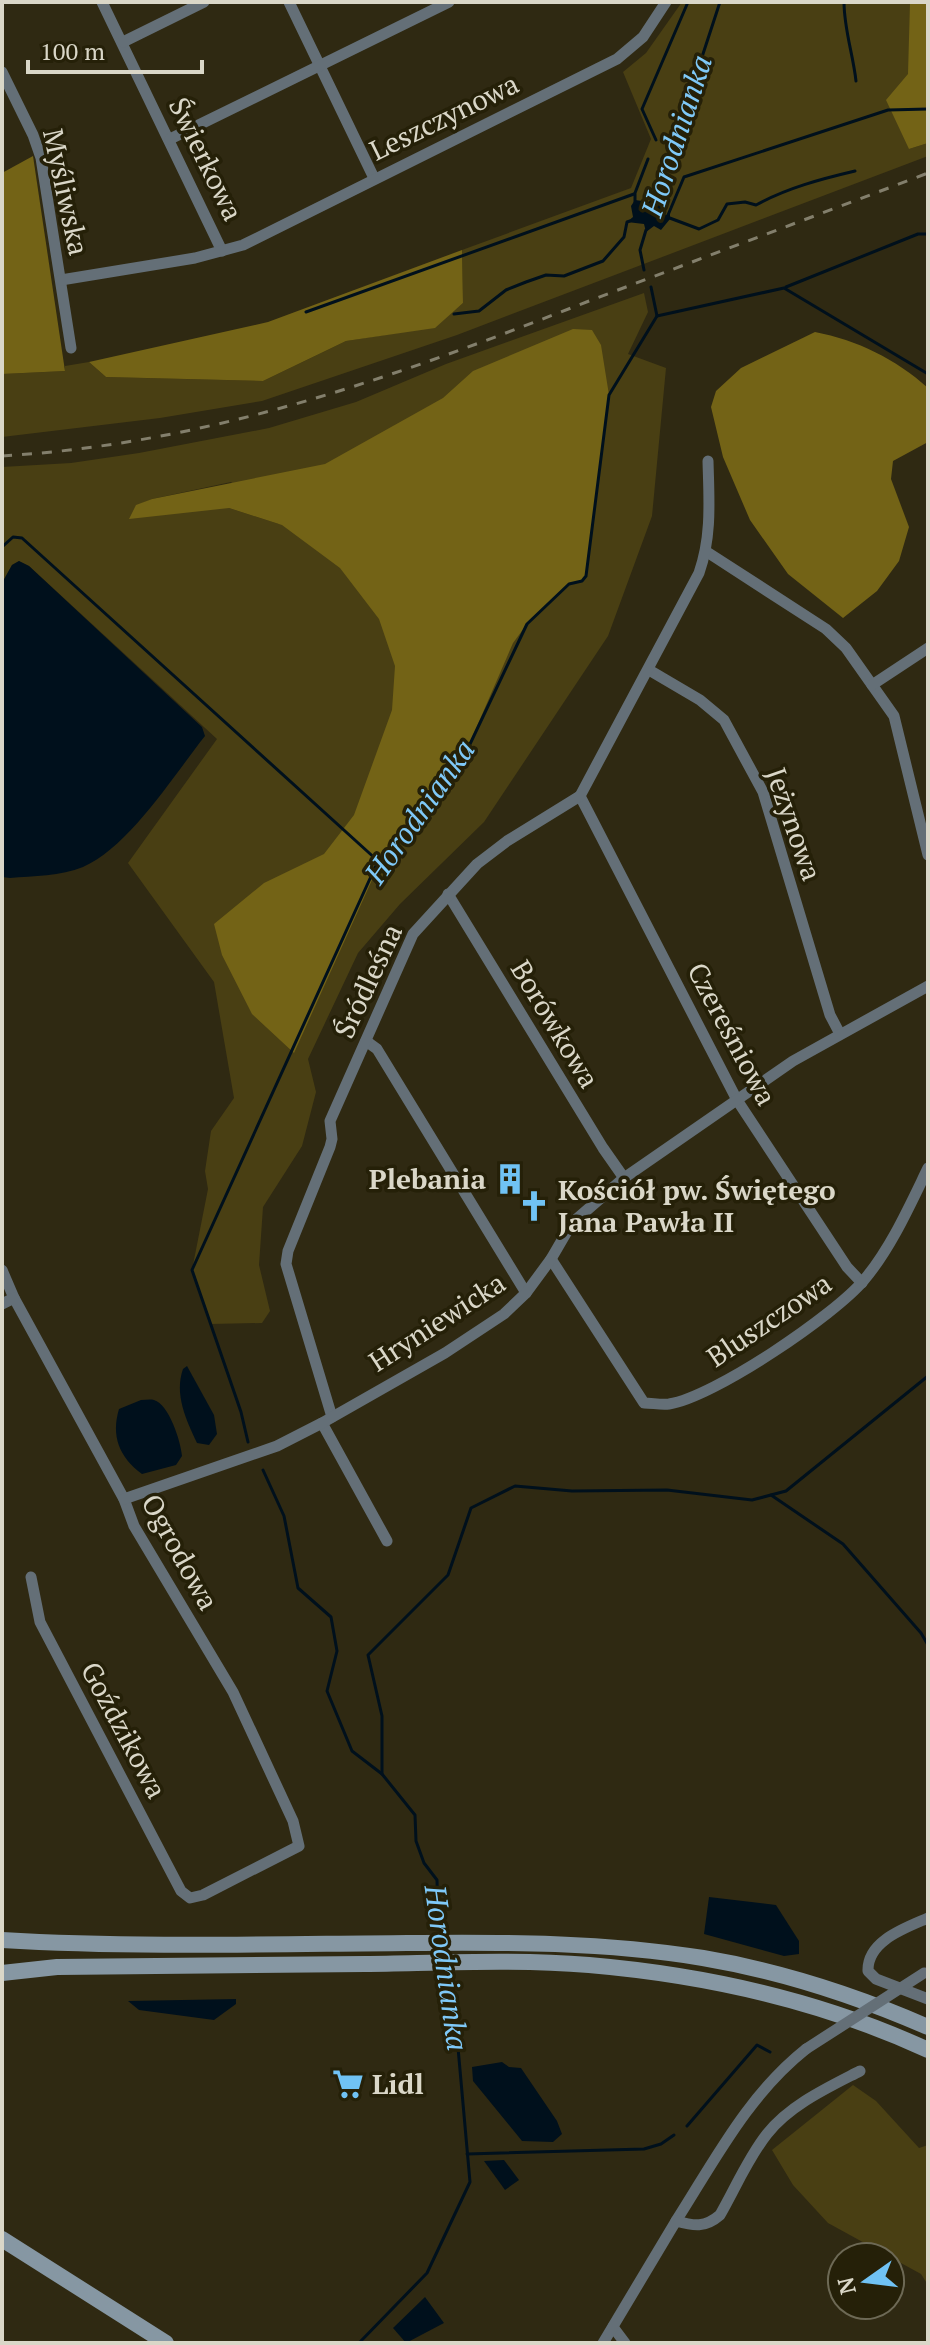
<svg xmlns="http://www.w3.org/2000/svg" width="930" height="2345" viewBox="0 0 930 2345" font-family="'PT Serif',serif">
  <rect width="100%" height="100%" fill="#2f2912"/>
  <g fill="#493f13" fill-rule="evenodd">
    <path d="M 682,2 L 910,2 L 909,149 L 928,143 L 928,156 L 457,335 L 262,401 L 160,418 L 2,437 L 2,374 L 65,371 L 65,366 L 89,362 L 106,377 L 263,381 L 346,341 L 435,327 L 463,303 L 462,250 L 631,188 L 651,139 L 623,72 L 646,53 Z"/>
    <path d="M 644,293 L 648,312 L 628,354 L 666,368 L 652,516 L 608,636 L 484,822 L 400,904 L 358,953 L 308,1059 L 316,1092 L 302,1146 L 263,1207 L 259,1265 L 270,1311 L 262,1323 L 210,1324 L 192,1270 L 208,1189 L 205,1171 L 211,1131 L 234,1098 L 214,982 L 128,863 L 217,739 L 29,566 L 19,561 L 12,565 L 2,583 L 2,467 L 71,463 L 139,453 L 269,428 L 356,402 L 446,364 ZM 231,482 L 279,524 L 229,508 L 136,506 L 152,499 Z"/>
    <path d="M 853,2085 L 876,2101 L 919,2148 L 928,2145 L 928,2285 L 921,2274 L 828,2223 L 793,2185 L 772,2150 Z"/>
  </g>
  <g fill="#736316">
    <path d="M 910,2 L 928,2 L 928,143 L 909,149 L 886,100 L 908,74 Z"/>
    <path d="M 33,156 L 65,371 L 2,374 L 2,173 Z"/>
    <path d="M 462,250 L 463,303 L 435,328 L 346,341 L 263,381 L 106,377 L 89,362 L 268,322 Z"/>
    <path d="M 573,329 L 592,330 L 601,345 L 609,395 L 586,576 L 582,581 L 569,585 L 527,624 L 513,643 L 461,763 L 441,795 L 381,860 L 294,1053 L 252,1014 L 222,955 L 214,924 L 264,883 L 324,854 L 354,815 L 392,710 L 395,666 L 379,619 L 340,568 L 282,525 L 229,508 L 129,519 L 136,505 L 152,499 L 325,464 L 443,398 L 473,371 Z"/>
    <path d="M 815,332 C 857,340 896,359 928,388 L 928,442 L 893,461 L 891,479 L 909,527 L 899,561 L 877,591 L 843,618 L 788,574 L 750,520 L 723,457 L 711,407 L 716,391 L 741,368 Z"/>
  </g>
  <g fill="#00101c">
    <path d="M 665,172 C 665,187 660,201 661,216 L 670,214 L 670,219 L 661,230 L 654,226 L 646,232 L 644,224 L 627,222 L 633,217 L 631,206 L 635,200 L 649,202 Z"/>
    <path d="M 19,561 L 29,566 L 202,727 L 205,736 C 174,775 129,847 83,867 C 61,876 33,876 10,878 L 2,877 L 2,583 L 12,565 Z"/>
    <path d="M 187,1366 L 214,1415 L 217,1434 L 209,1445 L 197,1443 C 186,1420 174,1394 183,1369 Z"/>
    <path d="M 141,1400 C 145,1400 150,1399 154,1400 C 169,1404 181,1442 182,1456 L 176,1465 L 142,1474 C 119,1457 111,1436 119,1409 Z"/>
    <path d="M 709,1897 L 776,1905 L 799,1941 L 799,1954 L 784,1956 L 704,1934 Z"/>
    <path d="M 236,1999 L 236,2004 L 214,2020 L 139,2010 L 128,2001 Z"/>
    <path d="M 502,2062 L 509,2067 L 521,2068 L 557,2121 L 562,2134 L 553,2142 L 522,2141 L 473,2081 L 472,2067 Z"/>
    <path d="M 504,2160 L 519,2180 L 505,2190 L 484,2161 Z"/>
    <path d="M 425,2297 L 444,2323 L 406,2343 L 393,2328 Z"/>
  </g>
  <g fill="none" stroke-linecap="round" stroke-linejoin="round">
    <g stroke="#00101c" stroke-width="3">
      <path d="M 844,2 C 844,29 853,54 856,81"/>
      <path d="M 656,140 L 642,109 L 688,2"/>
      <path d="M 664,173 L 720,2"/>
      <path d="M 635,204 L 635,193 L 648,159"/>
      <path d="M 668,215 L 684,177 L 888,110 L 928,109"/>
      <path d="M 667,217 L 699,229 L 718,220 L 727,204 L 745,202 L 756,205 C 787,188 821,179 855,171"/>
      <path d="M 644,270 L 640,250 L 646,230"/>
      <path d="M 786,287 L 918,234 L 928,234"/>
      <path d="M 306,312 L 634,194"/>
      <path d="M 454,314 L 479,311 L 506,290 L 526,282 L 546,275 L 564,276 L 603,261 L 624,237 L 627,222 L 630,221"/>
      <path d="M 657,316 L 784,288 L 928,374"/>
      <path d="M 2,547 L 13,537 L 22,538 L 378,861"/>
      <path d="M 248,1442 L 241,1412 L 192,1270 L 378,861 L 461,763 L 527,624 L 569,584 L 582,581 L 586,576 L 609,395 L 657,316 L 651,287"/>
      <path d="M 263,1470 L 284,1516 L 298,1588 L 331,1617 L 337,1651 L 327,1691 L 352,1751 L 382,1774 L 415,1815 L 416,1841 L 424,1863 L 437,1880 L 438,1921 L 443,1938"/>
      <path d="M 771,1495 L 843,1544 L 921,1633 L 928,1645"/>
      <path d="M 382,1774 L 382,1716 L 368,1655 L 448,1575 L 471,1508 L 515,1486 L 572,1491 L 667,1490 L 752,1500 L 786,1491 L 928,1376"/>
      <path d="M 687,2126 L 757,2045 L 770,2052"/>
      <path d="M 467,2154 L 644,2149 L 661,2144 L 674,2135"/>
      <path d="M 359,2343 L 427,2273 L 470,2182 L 451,1969"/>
    </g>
    <g stroke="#646f77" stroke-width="11">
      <path d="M 102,2 L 222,251"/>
      <path d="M 289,2 L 374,178"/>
      <path d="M 123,42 L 204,2"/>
      <path d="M 2,72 L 33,135 L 41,158 L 71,348"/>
      <path d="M 170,139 L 449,2"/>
      <path d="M 61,280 L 195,258 L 243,245 L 617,59 L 643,37 L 666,2"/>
      <path d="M 707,552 L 826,629 L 846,648 L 894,716 L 928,855"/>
      <path d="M 649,670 L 700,700 L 724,720 L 763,792 L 830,1015 L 840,1034"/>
      <path d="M 872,685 L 928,648"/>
      <path d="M 580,796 L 737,1100 L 847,1267 L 862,1283"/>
      <path d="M 448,894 L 603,1148 L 624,1178"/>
      <path d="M 366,1041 L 377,1049 L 526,1293"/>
      <path d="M 551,1259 L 644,1403 C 652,1403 661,1405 669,1404 C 714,1397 835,1315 864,1280 C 891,1248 910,1205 928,1168"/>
      <path d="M 2,1270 L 14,1298"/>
      <path d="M 2,1304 L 14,1298 L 124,1499 L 134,1526 L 233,1692 L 293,1821 L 299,1846 L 203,1895 L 190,1898 L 181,1891 L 40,1622 L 31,1577"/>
      <path d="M 332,1417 L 286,1264 L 288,1251 L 330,1147 L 332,1139 L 330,1121 L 413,934 L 477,864 L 507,841 L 580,796 L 699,573 C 712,536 709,500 708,461"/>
      <path d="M 322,1423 L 387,1541"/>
      <path d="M 124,1499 L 277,1446 L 322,1423 L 445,1353 L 504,1314 L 526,1293 L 551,1259 L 572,1223 L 624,1178 L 793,1061 L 928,986"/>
      <path d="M 928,1918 C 905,1928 867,1941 868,1971 L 876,1979 L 928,1999"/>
      <path d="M 676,2221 C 715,2160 748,2095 806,2049"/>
      <path d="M 613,2327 L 625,2343"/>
      <path d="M 603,2343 L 676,2221 C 694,2226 705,2228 720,2215 C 735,2189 748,2158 767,2134 C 790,2105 827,2088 860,2071"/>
    </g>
    <g stroke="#8697a3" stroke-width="16">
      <path d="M 2,1940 C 137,1948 272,1944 407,1943 C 507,1942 604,1942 703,1958 C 780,1971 857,1996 928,2027"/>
      <path d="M 2,1973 L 57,1967 C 159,1966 262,1965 365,1964 C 440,1963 515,1959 589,1965 C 705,1975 822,2001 928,2050"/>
      <path d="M 2,2239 L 166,2343"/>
    </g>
    <path stroke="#837f6c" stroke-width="3" stroke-dasharray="10 10" stroke-linecap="butt" d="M 2,456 C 214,443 394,377 589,301 C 702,258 815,216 928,173"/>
    <path stroke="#646f77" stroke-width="11" d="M 806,2049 L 924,1973"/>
  </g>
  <defs>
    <symbol id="building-bare" viewBox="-9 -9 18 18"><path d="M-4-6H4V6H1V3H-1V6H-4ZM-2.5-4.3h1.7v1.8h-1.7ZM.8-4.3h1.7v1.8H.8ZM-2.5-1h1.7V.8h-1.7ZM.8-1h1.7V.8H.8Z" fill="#70c2f4" stroke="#252008" stroke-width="2.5" paint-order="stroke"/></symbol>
    <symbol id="church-bare" viewBox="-9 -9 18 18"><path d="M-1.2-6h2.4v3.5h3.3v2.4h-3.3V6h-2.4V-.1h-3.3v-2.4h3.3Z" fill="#70c2f4" stroke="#252008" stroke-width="2.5" paint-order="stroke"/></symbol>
    <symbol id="supermarket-bare" viewBox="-9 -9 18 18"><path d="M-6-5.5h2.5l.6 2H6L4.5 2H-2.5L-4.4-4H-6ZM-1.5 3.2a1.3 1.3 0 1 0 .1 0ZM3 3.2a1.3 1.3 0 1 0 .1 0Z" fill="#70c2f4" stroke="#252008" stroke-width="2.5" paint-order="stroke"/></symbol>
  </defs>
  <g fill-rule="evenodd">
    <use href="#building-bare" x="488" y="1157" width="44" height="44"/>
    <use href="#church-bare" x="512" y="1184" width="44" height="44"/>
    <use href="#supermarket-bare" x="326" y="2062" width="44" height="44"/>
  </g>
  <g text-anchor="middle" stroke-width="7" stroke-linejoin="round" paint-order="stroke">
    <g font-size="28" fill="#dad7c8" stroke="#252008">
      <text transform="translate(444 117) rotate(-26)" y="10">Leszczynowa</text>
      <text transform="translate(206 159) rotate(64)" y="10">Świerkowa</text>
      <text transform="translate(66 192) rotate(78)" y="10">Myśliwska</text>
      <text transform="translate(794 824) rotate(71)" y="10">Jeżynowa</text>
      <text transform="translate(368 981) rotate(-65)" y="10">Śródleśna</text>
      <text transform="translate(555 1024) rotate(59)" y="10">Borówkowa</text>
      <text transform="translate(732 1034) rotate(62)" y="10">Czereśniowa</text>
      <text transform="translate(769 1320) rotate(-34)" y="10">Bluszczowa</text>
      <text transform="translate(437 1322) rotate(-33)" y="10">Hryniewicka</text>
      <text transform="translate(180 1552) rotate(61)" y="10">Ogrodowa</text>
      <text transform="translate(124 1730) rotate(62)" y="10">Goździkowa</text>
    </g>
    <g font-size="28" font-weight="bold" fill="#dad7c8" stroke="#252008" text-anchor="start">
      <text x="486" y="1189" text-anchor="end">Plebania</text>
      <text x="558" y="1200">Kościół pw. Świętego<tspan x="558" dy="32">Jana Pawła II</tspan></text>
      <text x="372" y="2094">Lidl</text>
    </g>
    <g font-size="30" font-style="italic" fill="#7fc9f8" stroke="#252008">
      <text transform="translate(677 136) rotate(-72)" y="10">Horodnianka</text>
      <text transform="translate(420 812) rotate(-55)" y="10">Horodnianka</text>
      <text transform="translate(446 1968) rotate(82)" y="10">Horodnianka</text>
    </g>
  </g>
  <rect width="930" height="2345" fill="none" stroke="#dad7c8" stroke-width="8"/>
  <g transform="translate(866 2281) rotate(256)"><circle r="38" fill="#252008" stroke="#6d6955" stroke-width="2"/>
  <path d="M0-6L14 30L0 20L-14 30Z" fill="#70c2f4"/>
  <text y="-12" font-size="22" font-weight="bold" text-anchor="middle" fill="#dad7c8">N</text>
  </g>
  <path d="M28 60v12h174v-12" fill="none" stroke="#dad7c8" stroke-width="4"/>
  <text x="40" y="60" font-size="24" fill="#dad7c8" stroke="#252008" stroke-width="6" paint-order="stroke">100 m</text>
</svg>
